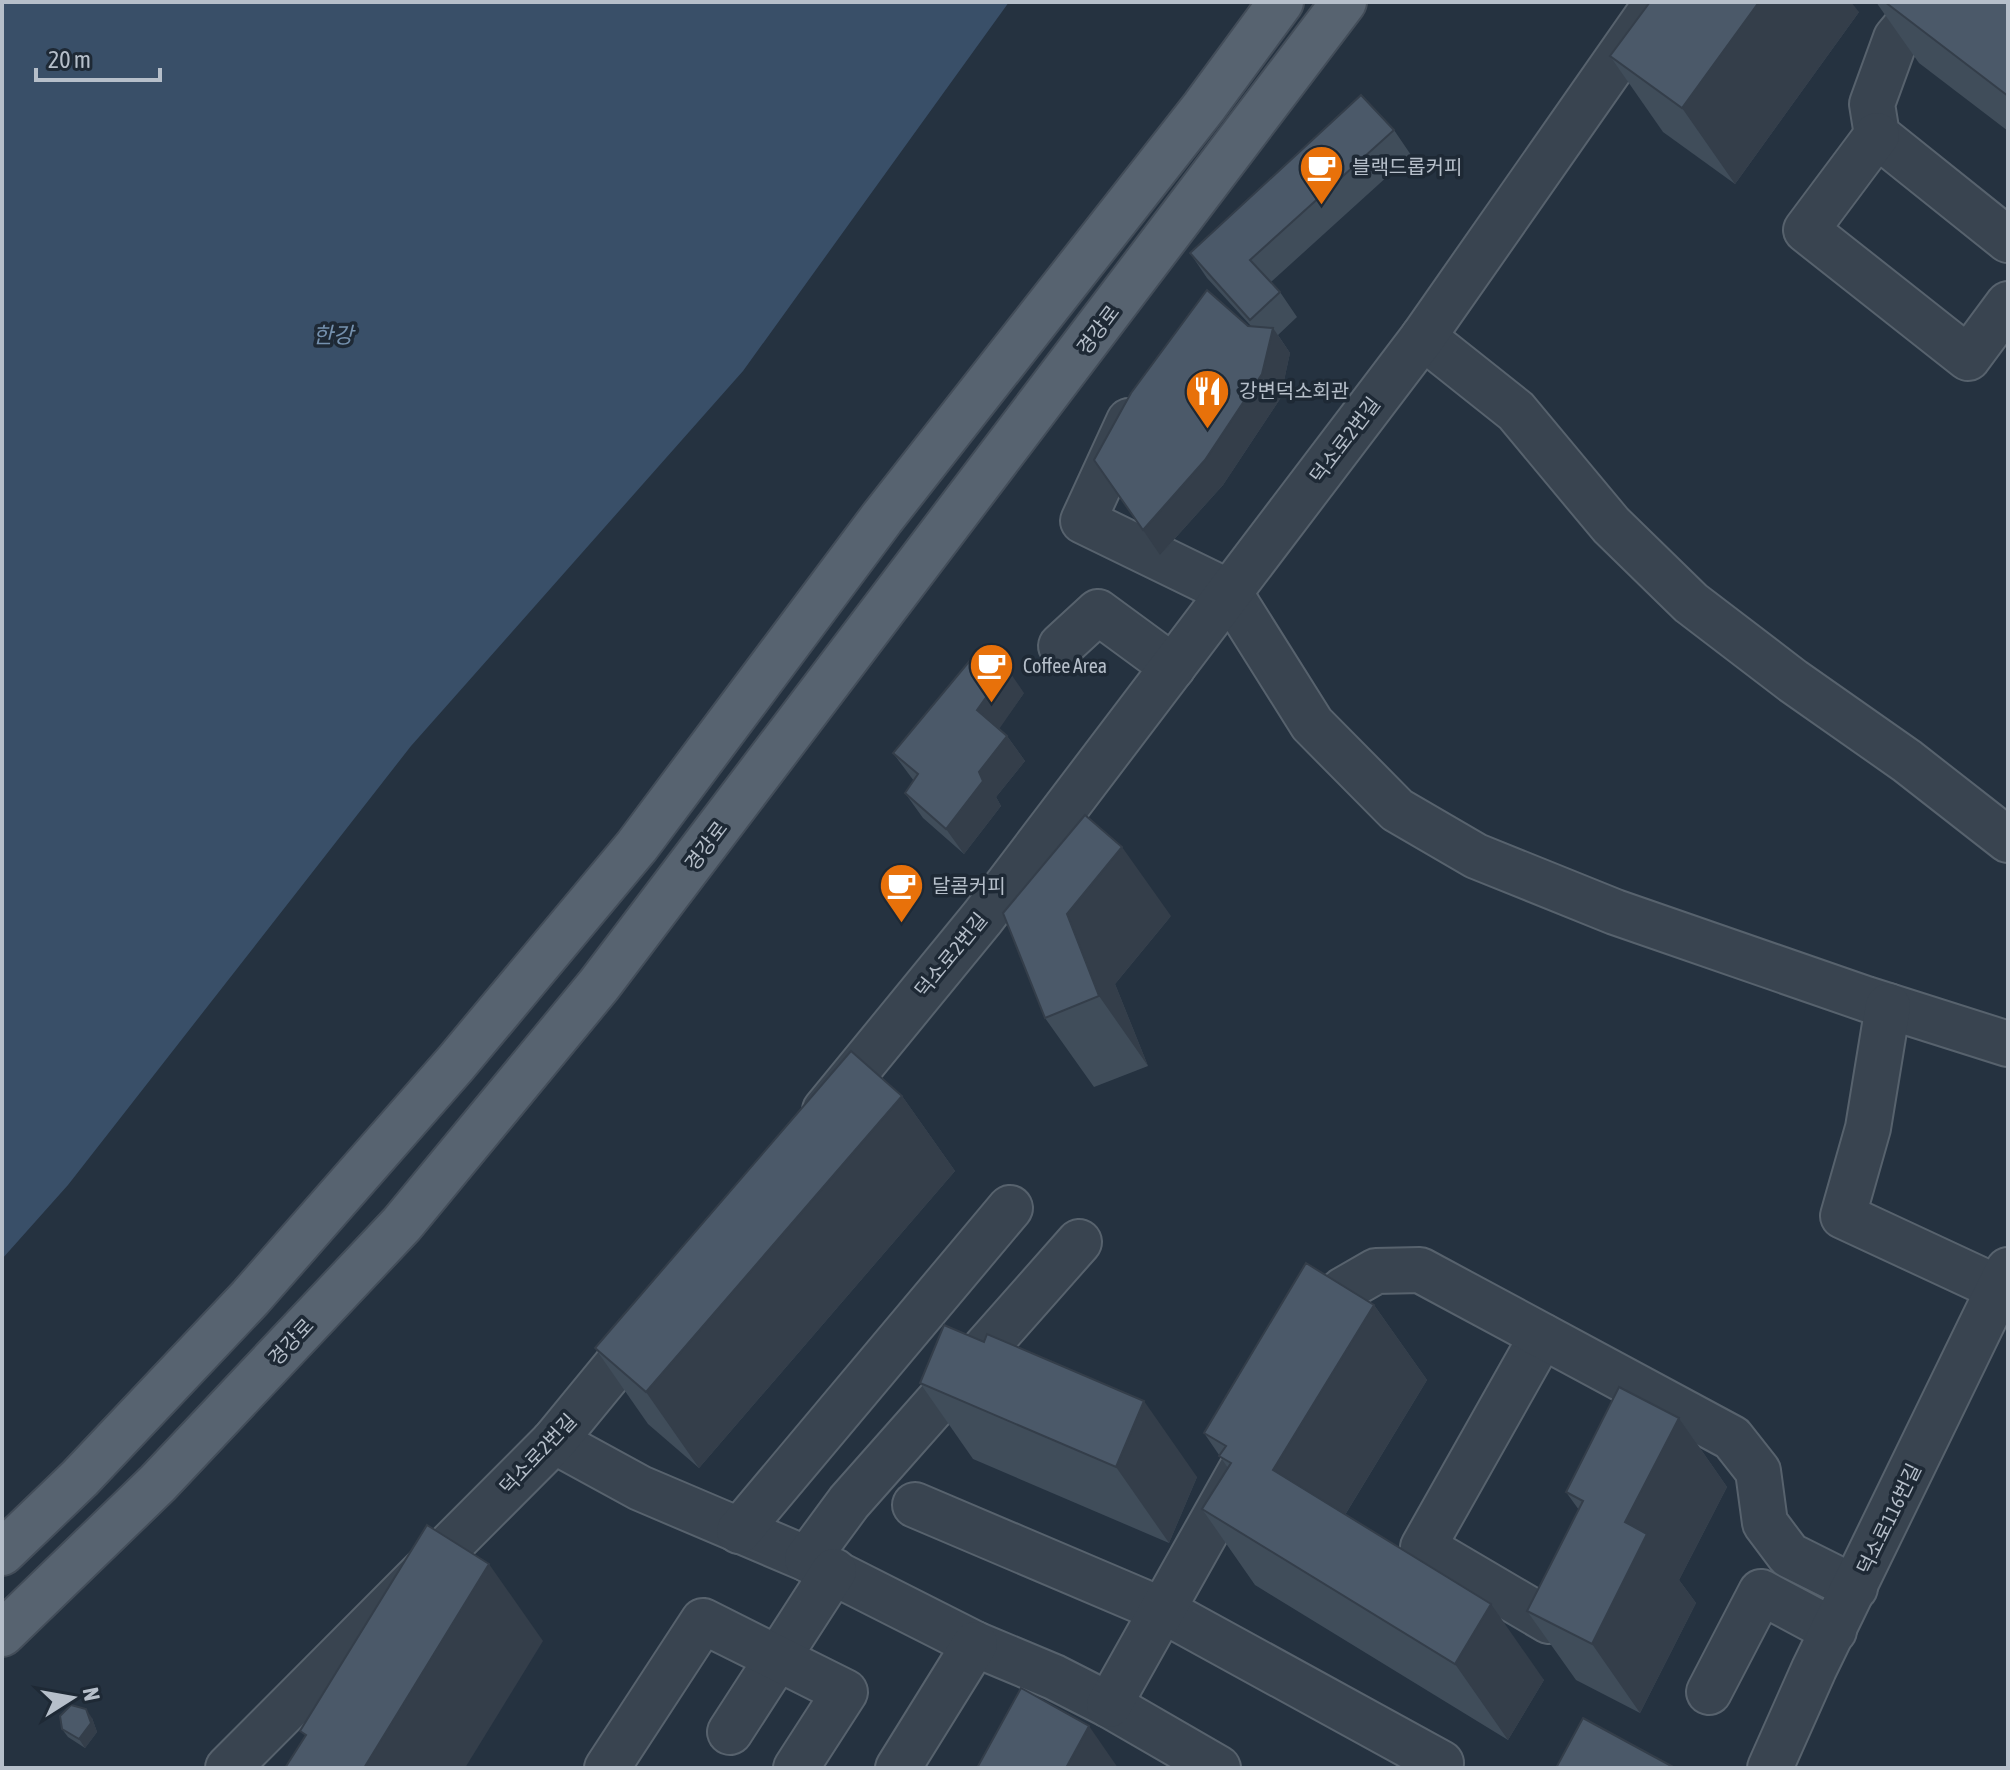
<svg xmlns="http://www.w3.org/2000/svg" width="2010" height="1770" viewBox="0 0 2010 1770" font-family="'Asap Condensed','Noto Sans KR',sans-serif">
  <rect width="100%" height="100%" fill="#253240"/>
  <path fill="#394f68" d="M 2,2 L 1009,2 L 743,371 L 411,746 L 68,1185 L 2,1259 Z"/>
  <g fill="none" stroke-linecap="round" stroke-linejoin="round">
    <defs>
      <g id="minor">
        <path d="M 1926,2 L 1896,38 L 1872,104 L 1877,135 L 2008,240"/>
        <path d="M 1877,135 L 1806,230 L 1968,358 L 2008,304"/>
        <path d="M 1423,337 L 1516,411 L 1611,525 L 1691,603 L 1793,681 L 1907,761 L 2008,840"/>
        <path d="M 1129,421 L 1083,521 L 1229,592 L 1312,724 L 1397,810 L 1476,856 L 1615,912 L 1866,999 L 2008,1044"/>
        <path d="M 1061,646 L 1098,612 L 1173,667"/>
        <path d="M 1888,1006 L 1868,1128 L 1843,1216 L 2000,1289"/>
        <path d="M 825,1110 L 983,917 L 1423,337 L 1657,2"/>
        <path d="M 1542,1336 L 1423,1547 L 1549,1621"/>
        <path d="M 1317,1337 L 1343,1290 L 1376,1271 L 1420,1270 L 1732,1438 L 1758,1471 L 1765,1523 L 1789,1555 L 1855,1588"/>
        <path d="M 554,1441 L 640,1488 L 807,1559 L 975,1644 L 1054,1677 L 1109,1705 L 1218,1768"/>
        <path d="M 915,1505 L 1162,1610 L 1441,1763"/>
        <path d="M 739,1531 L 1010,1208"/>
        <path d="M 807,1559 L 849,1502 L 1079,1242"/>
        <path d="M 1709,1692 L 1761,1592 L 1834,1631"/>
        <path d="M 1109,1705 L 1241,1470"/>
        <path d="M 730,1732 L 834,1571"/>
        <path d="M 228,1768 L 554,1441 L 650,1324"/>
        <path d="M 607,1768 L 703,1621 L 845,1692 L 796,1768"/>
        <path d="M 898,1768 L 975,1644"/>
        <path d="M 1770,1768 L 1814,1669 L 2008,1270"/>
      </g>
      <g id="major">
        <path d="M 2,1553 L 80,1478 L 250,1298 L 456,1063 L 637,846 L 882,518 L 1204,107 L 1281,2"/>
        <path d="M 2,1634 L 158,1483 L 402,1224 L 599,985 L 1344,2"/>
      </g>
    </defs>
    <use href="#minor" stroke="#57626d" stroke-width="48"/>
    <use href="#major" stroke="#434d59" stroke-width="48"/>
    <use href="#minor" stroke="#394450" stroke-width="44"/>
    <use href="#major" stroke="#576370" stroke-width="44"/>
  </g>
  <g fill="#404d5a">
    <path d="M 1876,2 L 2008,2 L 2008,131 L 1919,63 Z"/>
    <path d="M 1859,12 L 1735,184 L 1663,132 L 1610,56 Z"/>
    <path d="M 1394,130 L 1411,155 L 1271,282 L 1280,292 L 1297,317 L 1278,335 L 1290,353 L 1280,399 L 1223,485 L 1160,555 L 1248,326 L 1251,326 L 1207,278 L 1190,253 Z"/>
    <path d="M 1024,693 L 999,728 L 1007,736 L 1025,761 L 996,797 L 1001,806 L 964,854 L 923,818 L 905,793 L 914,781 L 893,753 Z"/>
    <path d="M 1171,916 L 1115,984 L 1148,1066 L 1094,1087 L 1045,1018 Z"/>
    <path d="M 902,1096 L 955,1171 L 699,1468 L 648,1424 L 595,1348 Z"/>
    <path d="M 1374,1305 L 1427,1380 L 1345,1515 L 1544,1680 L 1508,1740 L 1255,1585 L 1202,1509 L 1228,1468 L 1204,1433 Z"/>
    <path d="M 920,1383 L 1197,1477 L 1169,1543 L 973,1459 Z"/>
    <path d="M 1679,1418 L 1727,1487 L 1679,1580 L 1696,1603 L 1640,1713 L 1576,1680 L 1527,1611 L 1579,1510 L 1566,1492 Z"/>
    <path d="M 92,1718 L 97,1732 L 85,1748 L 68,1737 L 62,1729 Z"/>
  </g>
  <g fill="#343e4a">
    <path d="M 1759,2 L 1851,2 L 1859,12 L 1735,184 L 1682,108 Z"/>
    <path d="M 1273,328 L 1290,353 L 1280,399 L 1223,485 L 1160,555 L 1143,530 Z"/>
    <path d="M 1007,668 L 1024,693 L 995,735 L 977,710 Z"/>
    <path d="M 1007,736 L 1025,761 L 996,797 L 1001,806 L 964,854 L 946,829 L 979,772 Z"/>
    <path d="M 1122,847 L 1171,916 L 1115,984 L 1148,1066 L 1099,996 L 1067,914 Z"/>
    <path d="M 902,1096 L 955,1171 L 699,1468 L 646,1392 Z"/>
    <path d="M 1374,1305 L 1427,1380 L 1326,1546 L 1273,1470 Z"/>
    <path d="M 1144,1401 L 1197,1477 L 1169,1543 L 1116,1467 Z"/>
    <path d="M 1679,1418 L 1727,1487 L 1679,1580 L 1696,1603 L 1640,1713 L 1592,1644 L 1625,1522 Z"/>
    <path d="M 489,1564 L 543,1641 L 465,1768 L 364,1768 Z"/>
    <path d="M 1491,1604 L 1544,1680 L 1508,1740 L 1455,1664 Z"/>
    <path d="M 86,1709 L 92,1718 L 97,1732 L 85,1748 L 79,1739 Z"/>
    <path d="M 1089,1726 L 1118,1768 L 1066,1768 Z"/>
  </g>
  <g fill="#4b5969" stroke="#343e4a" stroke-width="2">
    <path d="M 1650,2 L 1759,2 L 1682,108 L 1610,56 Z"/>
    <path d="M 1885,2 L 2008,2 L 2008,96 Z"/>
    <path d="M 1361,95 L 1394,130 L 1250,260 L 1280,292 L 1250,320 L 1190,253 Z"/>
    <path d="M 1207,290 L 1248,326 L 1273,328 L 1262,374 L 1205,460 L 1143,530 L 1094,460 L 1131,393 Z"/>
    <path d="M 982,646 L 1007,668 L 977,710 L 1007,736 L 979,772 L 983,781 L 946,829 L 905,793 L 918,774 L 893,753 Z"/>
    <path d="M 1085,815 L 1122,847 L 1067,914 L 1099,996 L 1045,1018 L 1003,913 Z"/>
    <path d="M 851,1051 L 902,1096 L 646,1392 L 595,1348 Z"/>
    <path d="M 1306,1263 L 1374,1305 L 1273,1470 L 1491,1604 L 1455,1664 L 1202,1509 L 1231,1463 L 1219,1456 L 1226,1446 L 1204,1433 Z"/>
    <path d="M 944,1325 L 984,1342 L 987,1334 L 1144,1401 L 1116,1467 L 920,1383 Z"/>
    <path d="M 1619,1387 L 1679,1418 L 1625,1522 L 1647,1534 L 1592,1644 L 1527,1611 L 1583,1501 L 1566,1492 Z"/>
    <path d="M 427,1525 L 489,1564 L 364,1768 L 285,1768 L 306,1735 L 300,1731 Z"/>
    <path d="M 1021,1688 L 1089,1726 L 1066,1768 L 977,1768 Z"/>
    <path d="M 71,1705 L 86,1709 L 91,1723 L 79,1739 L 62,1729 L 60,1716 Z"/>
    <path d="M 1583,1718 L 1675,1768 L 1556,1768 Z"/>
  </g>
  <defs>
    <symbol id="cafe-pin" viewBox="-11 -11 22 30"><path d="M0 17L-7.5 6A9.5 9.5 0 1 1 7.5 6Z" fill="#e8710a" stroke="#1e2935"/><path d="M-5.5-4.5H6V0H3Q3 3.5 0 3.5H-2.5Q-5.5 3.5-5.5 0ZM3-3.2v2h1.7v-2ZM-6 4.5H4V6H-6Z" fill="#fff"/></symbol>
    <symbol id="restaurant-pin" viewBox="-11 -11 22 30"><path d="M0 17L-7.5 6A9.5 9.5 0 1 1 7.5 6Z" fill="#e8710a" stroke="#1e2935"/><path d="M-5-6h1v4h1v-4h1v4h1v-4h1v5L-1.5 .5V6h-2V.5L-5-1ZM5-6V6H3V1.5H1.5Q1.5-4 5-6Z" fill="#fff"/></symbol>
  </defs>
  <g fill-rule="evenodd">
    <use href="#cafe-pin" x="1296" y="142" width="51" height="69"/>
    <use href="#restaurant-pin" x="1182" y="366" width="51" height="69"/>
    <use href="#cafe-pin" x="966" y="640" width="51" height="69"/>
    <use href="#cafe-pin" x="876" y="860" width="51" height="69"/>
  </g>
  <g text-anchor="middle" stroke-width="7" stroke-linejoin="round" paint-order="stroke">
    <g font-size="20" fill="#b6bfca" stroke="#1e2935" text-anchor="start">
      <text x="1352" y="174">블랙드롭커피</text>
      <text x="1239" y="398">강변덕소회관</text>
      <text x="1023" y="673">Coffee Area</text>
      <text x="932" y="893">달콤커피</text>
    </g>
    <g font-size="20" fill="#b6bfca" stroke="#1e2935">
      <text transform="translate(1098 330) rotate(-53)" y="7">경강로</text>
      <text transform="translate(1345 440) rotate(-53)" y="7">덕소로2번길</text>
      <text transform="translate(706 846) rotate(-53)" y="7">경강로</text>
      <text transform="translate(951 955) rotate(-51)" y="7">덕소로2번길</text>
      <text transform="translate(291 1342) rotate(-47)" y="7">경강로</text>
      <text transform="translate(538 1454) rotate(-47)" y="7">덕소로2번길</text>
      <text transform="translate(1889 1519) rotate(-64)" y="7">덕소로116번길</text>
    </g>
    <g font-size="22" font-style="italic" fill="#7591ae" stroke="#1e2935">
      <text x="333" y="343">한강</text>
    </g>
  </g>
  <rect width="2010" height="1770" fill="none" stroke="#b6bfca" stroke-width="8"/>
  <g transform="translate(72 1698) rotate(79)" stroke="#1e2935" stroke-width="6" paint-order="stroke">
  <path d="M0-6L14 30L0 20L-14 30Z" fill="#b6bfca"/>
  <text y="-12" font-size="22" font-weight="bold" text-anchor="middle" fill="#b6bfca">N</text>
  </g>
  <path d="M36 68v12h124v-12" fill="none" stroke="#b6bfca" stroke-width="4"/>
  <text x="48" y="68" font-size="24" fill="#b6bfca" stroke="#1e2935" stroke-width="6" paint-order="stroke">20 m</text>
</svg>
